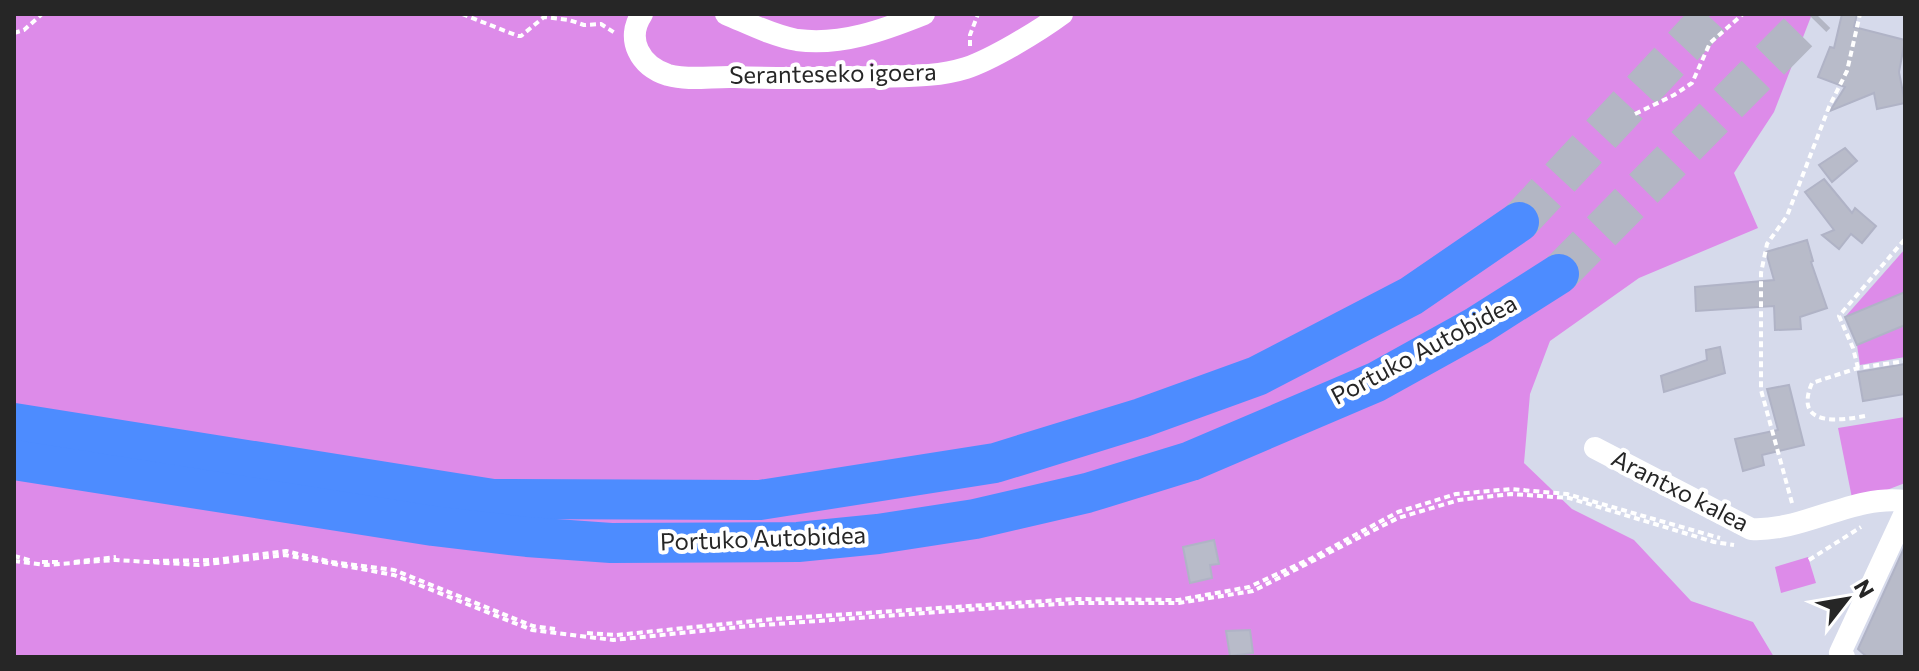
<svg xmlns="http://www.w3.org/2000/svg" width="1919" height="671" viewBox="0 0 1919 671" font-family="Commissioner,sans-serif">
  <rect width="100%" height="100%" fill="#d6daeb"/>
  <g fill="#dd8be9">
    <path d="M 14,14 L 1812,14 L 1774,112 L 1734,173 L 1758,228 L 1639,278 L 1550,341 L 1530,394 L 1524,463 L 1572,509 L 1634,540 L 1691,601 L 1753,622 L 1774,657 L 14,657 Z"/>
    <path d="M 1905,249 L 1905,292 L 1845,317 Z"/>
    <path d="M 1905,325 L 1905,357 L 1860,365 L 1857,345 Z"/>
    <path d="M 1905,417 L 1905,483 L 1853,503 L 1838,428 Z"/>
    <path d="M 1808,557 L 1816,583 L 1781,593 L 1775,567 Z"/>
  </g>
  <g fill="#b8bbc9" stroke="#b0b3c6" stroke-width="2">
    <path d="M 1842,14 L 1857,14 L 1854,27 L 1905,40 L 1899,72 L 1905,103 L 1877,109 L 1874,93 L 1830,111 L 1845,87 L 1818,77 L 1830,47 L 1834,48 Z"/>
    <path d="M 1845,148 L 1857,161 L 1832,182 L 1819,165 Z"/>
    <path d="M 1824,179 L 1852,213 L 1855,208 L 1876,226 L 1862,243 L 1851,234 L 1839,249 L 1822,235 L 1834,230 L 1805,192 Z"/>
    <path d="M 1807,240 L 1813,261 L 1811,262 L 1827,308 L 1800,317 L 1801,329 L 1775,330 L 1774,306 L 1696,311 L 1695,287 L 1774,280 L 1766,252 Z"/>
    <path d="M 1905,292 L 1905,325 L 1857,345 L 1845,317 Z"/>
    <path d="M 1720,347 L 1725,373 L 1664,392 L 1661,376 L 1707,360 L 1706,350 Z"/>
    <path d="M 1905,364 L 1905,394 L 1863,401 L 1858,372 Z"/>
    <path d="M 1789,385 L 1804,445 L 1762,455 L 1764,465 L 1743,471 L 1735,439 L 1778,430 L 1767,389 Z"/>
    <path d="M 1214,540 L 1219,564 L 1210,565 L 1212,578 L 1190,583 L 1183,547 Z"/>
    <path d="M 1905,546 L 1905,657 L 1867,657 L 1858,649 Z"/>
    <path d="M 1250,630 L 1253,653 L 1230,656 L 1226,631 Z"/>
  </g>
  <g fill="none" stroke-linecap="round" stroke-linejoin="round">
    <g stroke="#b3b6c4" stroke-width="40" stroke-dasharray="40 20" stroke-linecap="butt">
      <path d="M 1519,222 L 1713,14"/>
      <path d="M 1559,274 L 1816,14"/>
    </g>
    <g stroke="#fff" stroke-width="4" stroke-dasharray="6 4" stroke-linecap="butt">
      <path d="M 462,14 L 518,36 L 521,36 L 544,17 L 569,20 L 584,25 L 601,24 L 615,33"/>
      <path d="M 14,33 L 24,30 L 42,14"/>
      <path d="M 970,46 L 970,35 L 978,14"/>
      <path d="M 1635,114 L 1674,95 L 1692,83 L 1710,43 L 1743,14"/>
      <path d="M 1858,368 L 1853,348 L 1839,316 L 1905,239"/>
      <path d="M 1865,416 C 1839,421 1793,427 1812,383 L 1858,368 L 1905,361"/>
      <path d="M 1792,503 L 1761,390 L 1761,273 L 1767,244 L 1787,216 L 1829,107 L 1847,71 L 1860,14"/>
      <path d="M 14,556 L 33,561"/>
      <path d="M 1809,560 L 1861,527"/>
      <path d="M 14,561 L 46,565 L 115,560 L 199,565 L 285,555 L 394,575 L 532,630 L 613,640 L 750,626 L 979,609 L 1076,603 L 1179,603 L 1253,591 L 1398,518 L 1459,500 L 1511,494 L 1569,498 L 1714,542 L 1734,545"/>
      <path d="M 153,561 L 214,560 L 286,551 L 332,562 L 394,570 L 533,626 L 555,629"/>
      <path d="M 42,562 L 61,562"/>
      <path d="M 74,562 L 116,557"/>
      <path d="M 587,633 L 616,635 L 774,619 L 1074,599 L 1178,600 L 1249,587 L 1312,558 L 1398,512 L 1456,494 L 1511,489 L 1567,494 L 1720,538"/>
    </g>
    <g stroke="#fff" stroke-width="22">
      <path d="M 642,14 C 625,39 640,66 668,75 C 689,81 713,76 735,77 C 782,79 828,78 876,77 C 906,76 937,77 966,68 C 993,59 1039,31 1062,14"/>
      <path d="M 726,14 C 748,23 773,36 797,40 C 841,46 884,30 924,14"/>
      <path d="M 1595,448 L 1751,529 C 1803,532 1854,494 1905,501"/>
      <path d="M 1844,657 L 1840,653 L 1905,513"/>
    </g>
    <g stroke="#4d8cff" stroke-width="40">
      <path d="M 14,423 L 493,499 L 760,500 L 995,463 L 1141,418 L 1257,376 L 1411,296 L 1519,222"/>
      <path d="M 14,460 L 433,526 L 527,537 L 611,543 L 798,542 L 878,534 L 975,519 L 1087,493 L 1191,461 L 1376,382 L 1477,326 L 1559,274"/>
    </g>
  </g>
  <g text-anchor="middle" stroke-width="8" stroke-linejoin="round" paint-order="stroke">
    <g font-size="24" fill="#262626" stroke="#fff">
      <text transform="translate(833 74) rotate(-1)" y="8">Seranteseko igoera</text>
      <text transform="translate(1424 350) rotate(-28)" y="8">Portuko Autobidea</text>
      <text transform="translate(1680 491) rotate(27)" y="8">Arantxo kalea</text>
      <text transform="translate(763 539) rotate(-2)" y="8">Portuko Autobidea</text>
    </g>
  </g>
  <rect width="1919" height="671" fill="none" stroke="#262626" stroke-width="32"/>
  <g transform="translate(1847 599) rotate(59)" stroke="#ffffff" stroke-width="6" paint-order="stroke">
  <path d="M0-6L14 30L0 20L-14 30Z" fill="#262626"/>
  <text y="-12" font-size="22" font-weight="bold" text-anchor="middle" fill="#262626">N</text>
  </g>
</svg>
